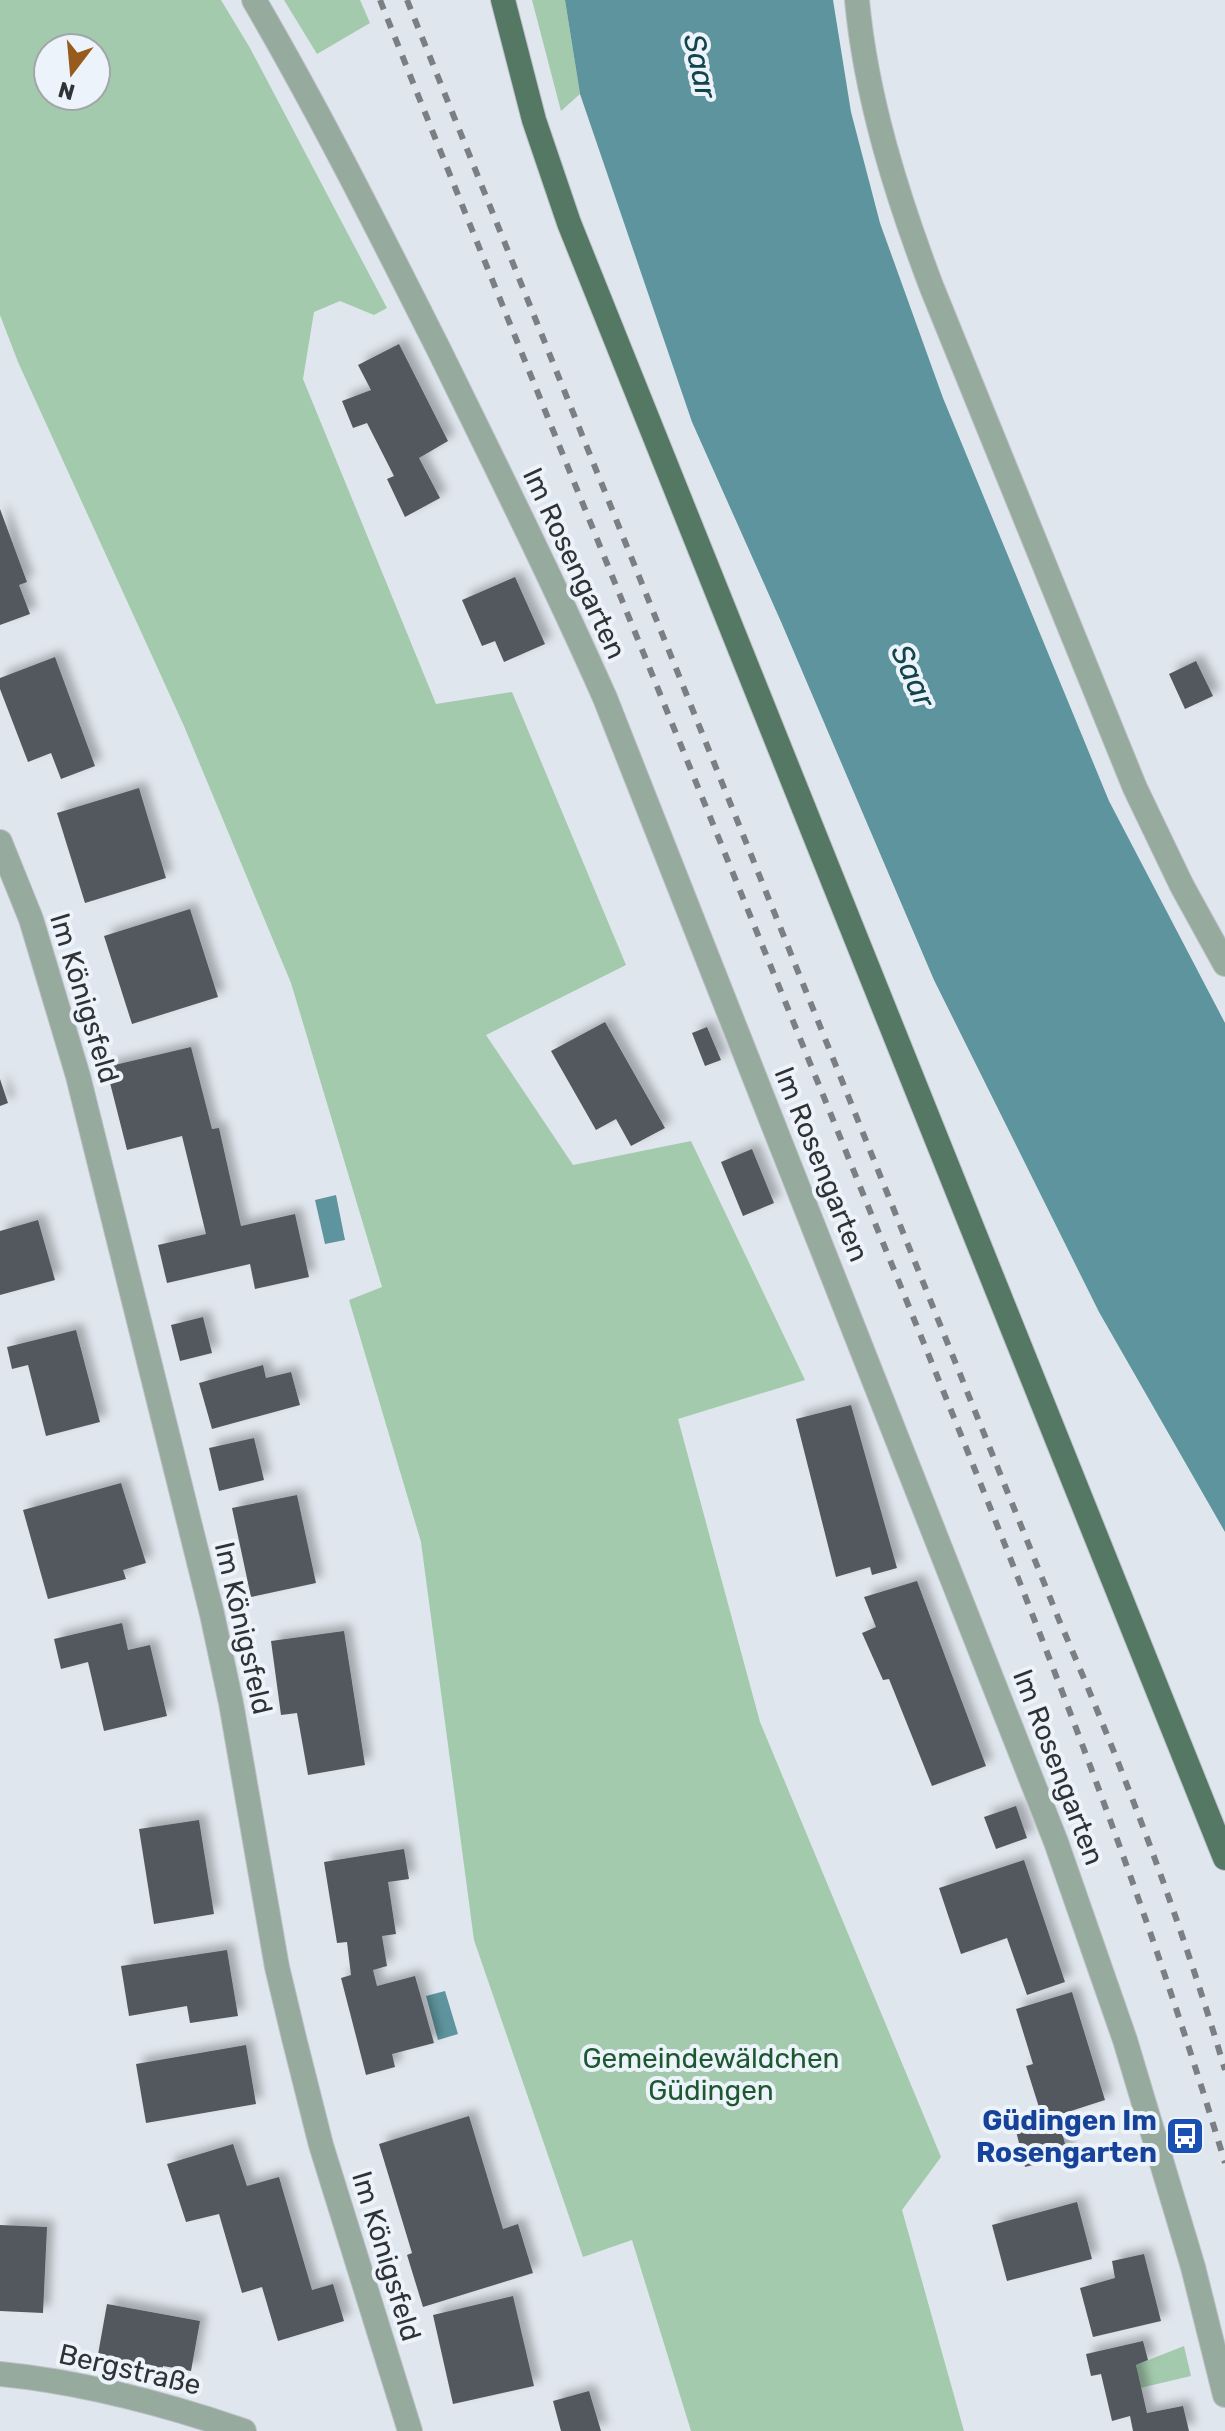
<svg xmlns="http://www.w3.org/2000/svg" width="1225" height="2431" viewBox="0 0 1225 2431" font-family="Rubik,sans-serif">
  <defs>
    <filter id="shadow"><feDropShadow dx="7" dy="-7" stdDeviation="4" flood-color="#0004"/></filter>
  </defs>
  <rect width="100%" height="100%" fill="#e0e6ed"/>
  <g fill="#a3caac" fill-rule="evenodd">
    <path d="M 0,0 L 221,0 L 250,48 L 387,308 L 374,315 L 340,301 L 314,312 L 303,379 L 436,704 L 512,692 L 626,965 L 486,1035 L 573,1165 L 691,1141 L 805,1380 L 678,1419 L 760,1722 L 941,2157 L 902,2210 L 964,2431 L 691,2431 L 632,2240 L 583,2257 L 474,1940 L 421,1542 L 349,1300 L 382,1287 L 291,983 L 184,726 L 18,362 L 0,315 ZM 48,48 L 96,48 L 96,96 L 48,96 Z"/>
    <path d="M 284,0 L 360,0 L 370,23 L 317,54 Z"/>
    <path d="M 532,0 L 565,0 L 580,94 L 561,111 Z"/>
    <path d="M 1184,2346 L 1191,2376 L 1140,2388 L 1136,2365 Z"/>
  </g>
  <g fill="#5e949d">
    <path d="M 565,0 L 833,0 L 851,112 L 880,223 L 943,398 L 1109,801 L 1225,1023 L 1225,1532 L 1099,1312 L 934,980 L 782,624 L 692,422 L 580,94 Z"/>
    <path d="M 336,1195 L 345,1240 L 325,1244 L 315,1200 Z"/>
    <path d="M 445,1991 L 458,2034 L 438,2040 L 426,1996 Z"/>
  </g>
  <g fill="#53585e" filter="url(#shadow)">
    <path d="M 399,344 L 448,441 L 419,458 L 440,498 L 405,517 L 387,479 L 394,476 L 367,423 L 353,428 L 342,401 L 371,390 L 358,365 Z"/>
    <path d="M 0,509 L 27,582 L 19,585 L 30,614 L 0,625 Z"/>
    <path d="M 515,577 L 545,644 L 504,662 L 495,641 L 482,646 L 462,600 Z"/>
    <path d="M 55,657 L 95,766 L 61,779 L 51,753 L 28,762 L 0,689 L 0,678 Z"/>
    <path d="M 1196,661 L 1213,696 L 1185,709 L 1169,674 Z"/>
    <path d="M 139,788 L 166,878 L 85,903 L 57,813 Z"/>
    <path d="M 190,909 L 218,997 L 132,1024 L 104,936 Z"/>
    <path d="M 605,1022 L 665,1128 L 631,1146 L 616,1119 L 596,1130 L 551,1051 Z"/>
    <path d="M 707,1027 L 721,1060 L 705,1066 L 692,1033 Z"/>
    <path d="M 191,1047 L 212,1129 L 219,1128 L 241,1226 L 295,1214 L 309,1277 L 255,1289 L 250,1264 L 167,1283 L 158,1245 L 206,1234 L 182,1136 L 127,1150 L 106,1067 Z"/>
    <path d="M 0,1079 L 8,1103 L 0,1106 Z"/>
    <path d="M 752,1149 L 774,1203 L 743,1216 L 721,1162 Z"/>
    <path d="M 38,1220 L 55,1280 L 0,1295 L 0,1231 Z"/>
    <path d="M 203,1317 L 212,1353 L 180,1361 L 171,1325 Z"/>
    <path d="M 76,1330 L 100,1422 L 46,1436 L 28,1365 L 12,1369 L 7,1347 Z"/>
    <path d="M 263,1365 L 266,1378 L 291,1372 L 300,1405 L 212,1429 L 199,1383 Z"/>
    <path d="M 851,1405 L 897,1568 L 872,1575 L 870,1567 L 836,1577 L 796,1419 Z"/>
    <path d="M 254,1438 L 264,1480 L 219,1491 L 209,1448 Z"/>
    <path d="M 121,1483 L 146,1563 L 123,1570 L 126,1579 L 48,1599 L 23,1510 Z"/>
    <path d="M 297,1495 L 316,1583 L 251,1597 L 232,1508 Z"/>
    <path d="M 917,1581 L 986,1766 L 932,1786 L 889,1679 L 883,1680 L 862,1633 L 876,1627 L 864,1597 Z"/>
    <path d="M 122,1623 L 128,1650 L 150,1645 L 167,1716 L 104,1731 L 88,1662 L 61,1669 L 54,1639 Z"/>
    <path d="M 344,1631 L 365,1765 L 308,1775 L 297,1713 L 281,1715 L 271,1641 Z"/>
    <path d="M 1016,1806 L 1027,1838 L 996,1849 L 984,1817 Z"/>
    <path d="M 199,1820 L 214,1914 L 154,1924 L 139,1829 Z"/>
    <path d="M 404,1849 L 409,1879 L 388,1882 L 396,1934 L 382,1936 L 387,1966 L 373,1970 L 377,1986 L 415,1976 L 434,2043 L 392,2054 L 395,2067 L 366,2075 L 341,1978 L 351,1975 L 347,1942 L 337,1943 L 324,1862 Z"/>
    <path d="M 1024,1860 L 1065,1982 L 1027,1995 L 1007,1938 L 961,1954 L 939,1888 Z"/>
    <path d="M 227,1950 L 238,2016 L 190,2023 L 187,2006 L 129,2016 L 121,1966 Z"/>
    <path d="M 1072,1992 L 1105,2100 L 1043,2120 L 1026,2066 L 1033,2064 L 1016,2009 Z"/>
    <path d="M 246,2045 L 256,2104 L 146,2123 L 136,2064 Z"/>
    <path d="M 469,2116 L 503,2229 L 518,2224 L 533,2273 L 423,2307 L 407,2255 L 412,2253 L 379,2144 Z"/>
    <path d="M 1059,2120 L 1068,2156 L 1025,2167 L 1016,2131 Z"/>
    <path d="M 233,2144 L 247,2186 L 279,2177 L 312,2290 L 333,2284 L 344,2321 L 278,2341 L 262,2287 L 242,2293 L 219,2214 L 186,2222 L 167,2164 Z"/>
    <path d="M 1077,2202 L 1092,2259 L 1007,2281 L 992,2225 Z"/>
    <path d="M 0,2225 L 47,2227 L 43,2313 L 0,2311 Z"/>
    <path d="M 1144,2254 L 1161,2321 L 1093,2337 L 1080,2288 L 1115,2278 L 1112,2261 Z"/>
    <path d="M 513,2296 L 534,2386 L 453,2404 L 433,2315 Z"/>
    <path d="M 107,2304 L 200,2321 L 191,2371 L 163,2366 L 163,2371 L 97,2360 Z"/>
    <path d="M 1143,2341 L 1148,2360 L 1136,2365 L 1147,2413 L 1183,2406 L 1189,2431 L 1133,2431 L 1130,2416 L 1112,2421 L 1101,2374 L 1091,2376 L 1086,2354 Z"/>
    <path d="M 589,2391 L 601,2431 L 561,2431 L 553,2401 Z"/>
  </g>
  <g fill="none" stroke-linecap="round" stroke-linejoin="round">
    <defs>
      <g id="minor">
        <path d="M 254,0 C 320,113 379,231 438,348 C 495,464 552,579 605,698 L 1056,1842 L 1125,2040 L 1193,2267 L 1225,2395"/>
        <path d="M 857,0 C 866,98 897,196 932,288 L 1135,788 L 1182,886 L 1225,964"/>
        <path d="M 0,842 L 31,919 L 78,1076 L 212,1614 L 231,1703 L 277,1967 L 294,2038 L 321,2145 L 410,2431"/>
        <path d="M 0,2374 C 83,2382 165,2404 244,2431"/>
      </g>
      <path id="major" d="M 503,0 L 534,120 L 569,223 L 1225,1858"/>
    </defs>
    <use href="#minor" stroke="#bdc2c8" stroke-width="26"/>
    <use href="#major" stroke="#bdc2c8" stroke-width="26"/>
    <use href="#minor" stroke="#97aa9e" stroke-width="24"/>
    <use href="#major" stroke="#557864" stroke-width="24"/>
    <g stroke="#7b7f83" stroke-width="6" stroke-dasharray="10 10" stroke-linecap="butt">
      <path d="M 380,0 C 537,394 698,786 857,1179 C 989,1504 1124,1827 1225,2163"/>
      <path d="M 407,0 L 1059,1620 C 1122,1765 1180,1918 1225,2070"/>
    </g>
  </g>
  <defs>
    <symbol id="bus-square" viewBox="-11 -11 22 22"><rect x="-9" y="-9" width="18" height="18" rx="4" fill="#1a4fb4" stroke="#edf3fa"/><path d="M-5-6H5V4H4V6H2V4H-2V6H-4V4H-5ZM-3.5-4V0h7V-4ZM-3.5 1.2v1.5H-2V1.2ZM2 1.2v1.5H3.5V1.2Z" fill="#fff"/></symbol>
  </defs>
  <g fill-rule="evenodd">
    <use href="#bus-square" x="1163" y="2114" width="44" height="44"/>
  </g>
  <g text-anchor="middle" stroke-width="8" stroke-linejoin="round" paint-order="stroke">
    <g font-size="28" fill="#303335" stroke="#edf3fa">
      <text transform="translate(575 563) rotate(65)" y="10">Im Rosengarten</text>
      <text transform="translate(85 998) rotate(73)" y="10">Im Königsfeld</text>
      <text transform="translate(822 1164) rotate(68)" y="10">Im Rosengarten</text>
      <text transform="translate(244 1628) rotate(77)" y="10">Im Königsfeld</text>
      <text transform="translate(1059 1767) rotate(69)" y="10">Im Rosengarten</text>
      <text transform="translate(387 2256) rotate(73)" y="10">Im Königsfeld</text>
      <text transform="translate(130 2369) rotate(13)" y="10">Bergstraße</text>
    </g>
    <g font-size="28" fill="#1d5831" stroke="#edf3fa">
      <text x="711" y="2068">Gemeindewäldchen<tspan x="711" dy="32">Güdingen</tspan></text>
    </g>
    <g font-size="28" font-weight="bold" fill="#164399" stroke="#edf3fa" text-anchor="end">
      <text x="1157" y="2130">Güdingen Im<tspan x="1157" dy="32">Rosengarten</tspan></text>
    </g>
    <g font-size="30" font-style="italic" fill="#11444b" stroke="#edf3fa">
      <text transform="translate(700 66) rotate(78)" y="10">Saar</text>
      <text transform="translate(913 676) rotate(66)" y="10">Saar</text>
    </g>
  </g>
  <g transform="translate(72 72) rotate(196)"><circle r="38" fill="#edf3fa" stroke="#a1a6ab" stroke-width="2"/>
  <path d="M0-6L14 30L0 20L-14 30Z" fill="#985b1e"/>
  <text y="-12" font-size="22" font-weight="bold" text-anchor="middle" fill="#303335">N</text>
  </g>
</svg>
